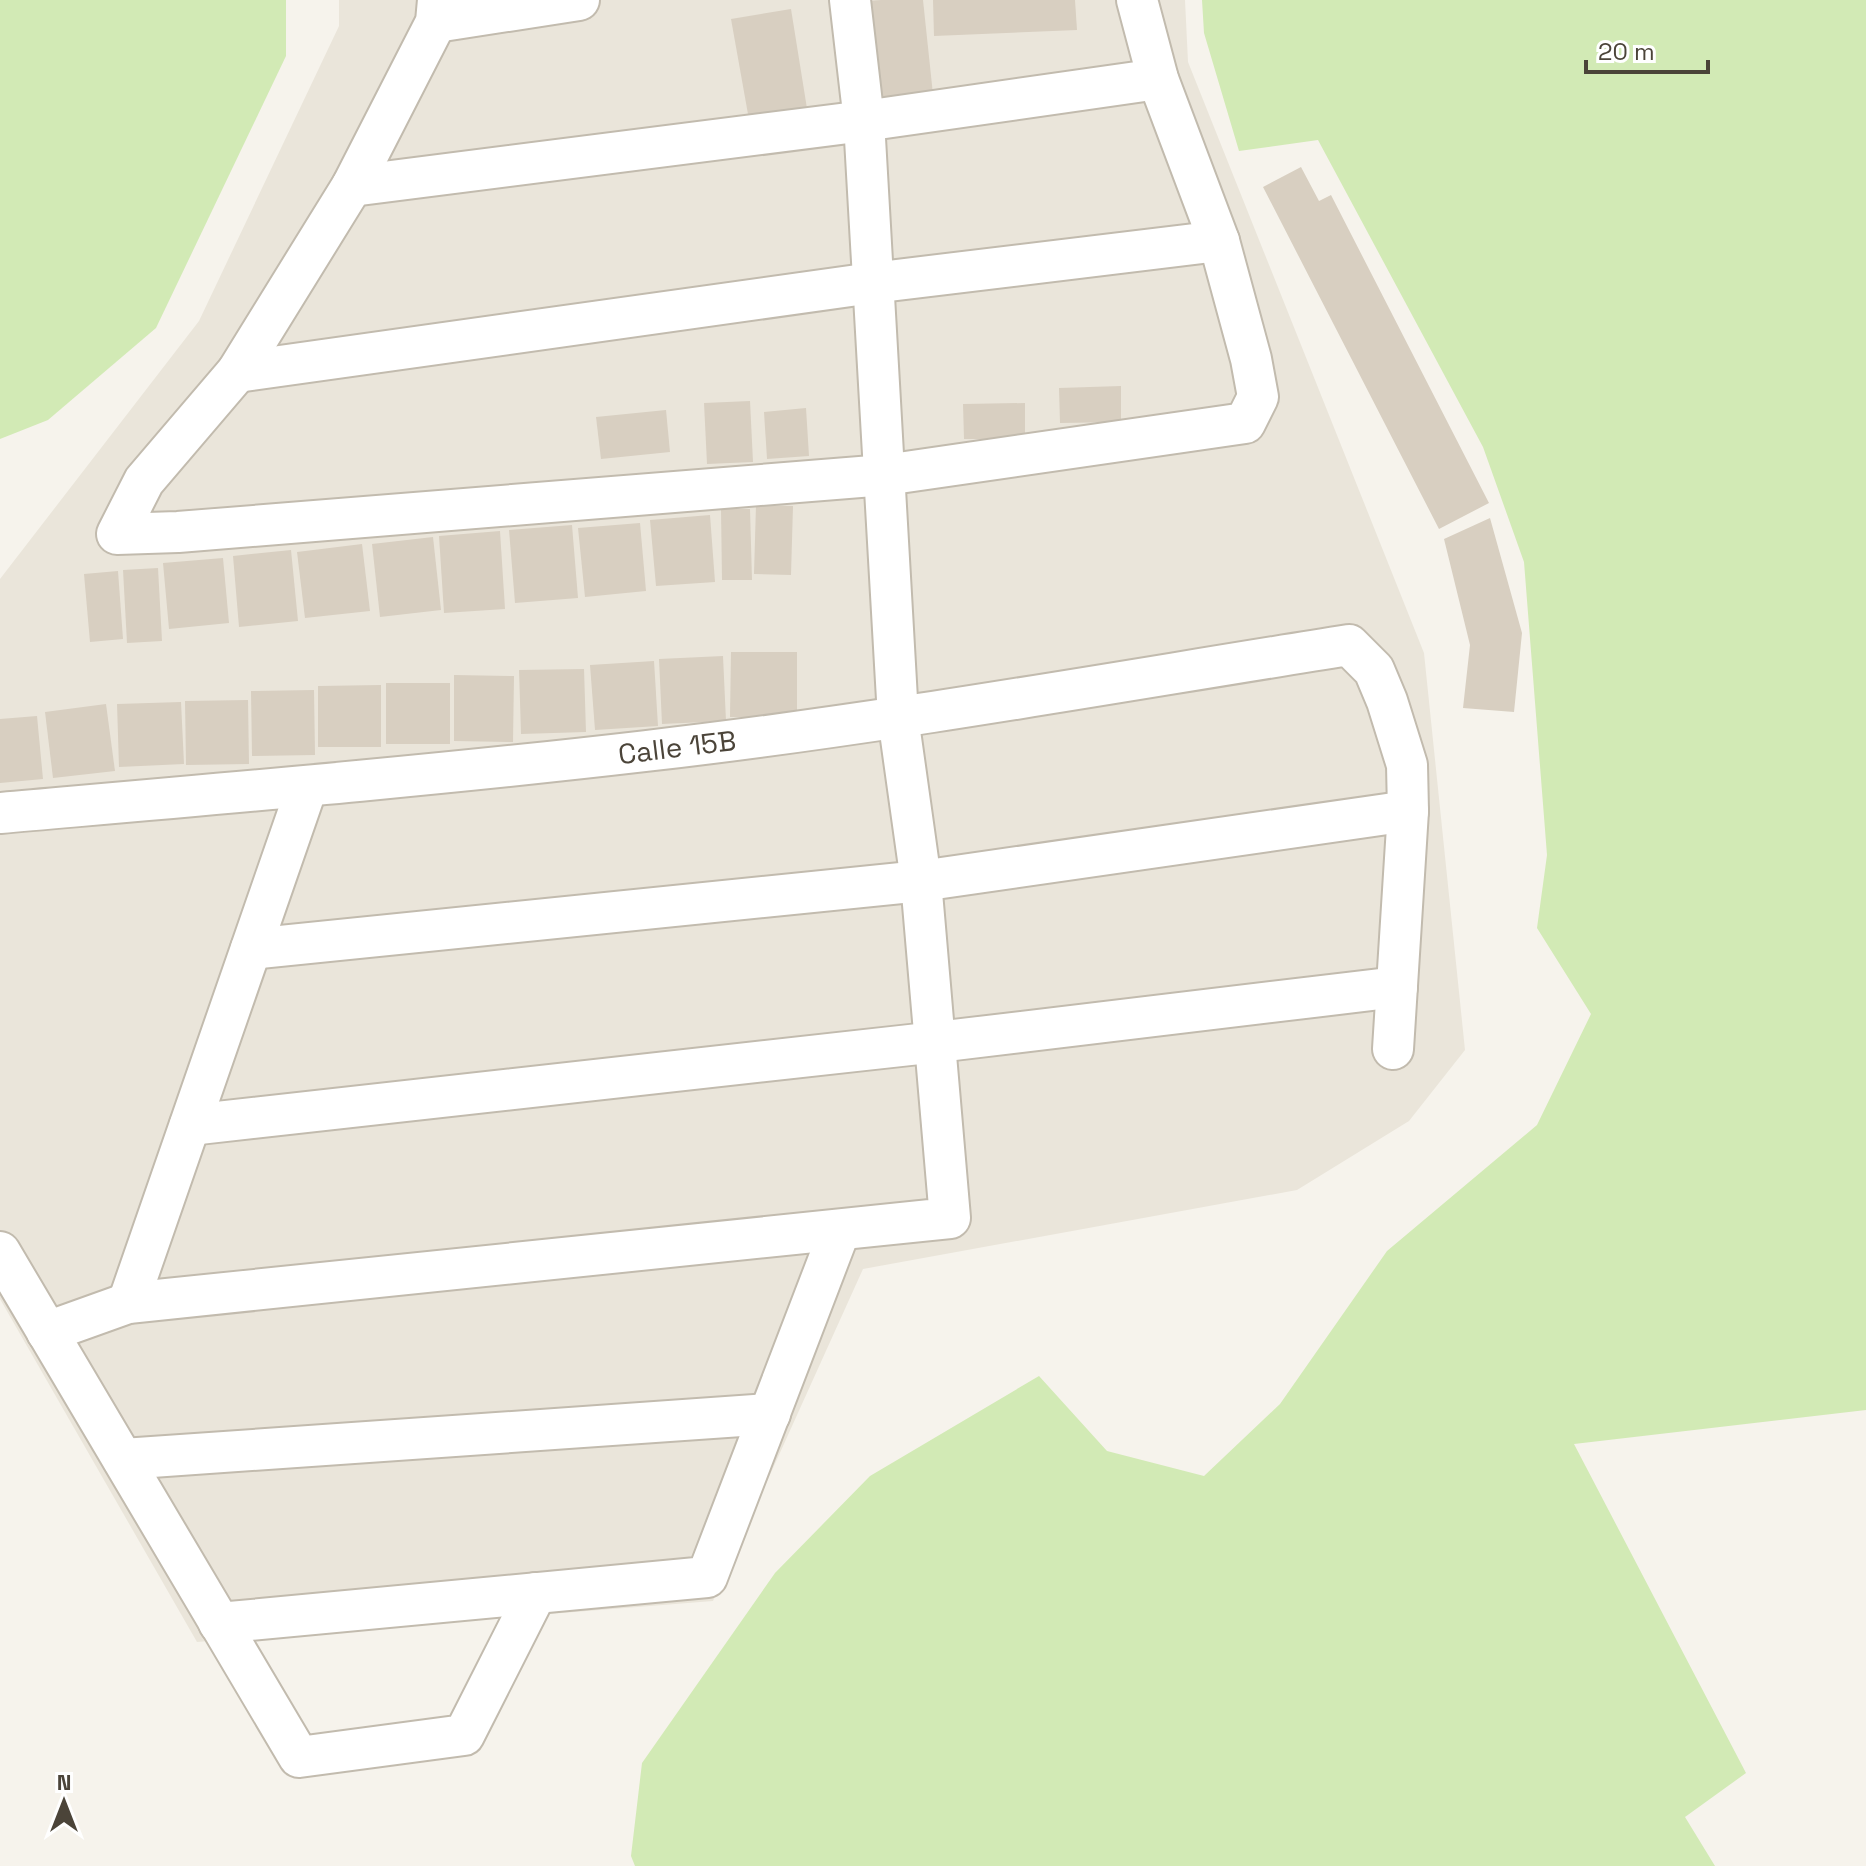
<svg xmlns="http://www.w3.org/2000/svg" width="1866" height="1866" viewBox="0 0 1866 1866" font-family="'Space Grotesk',sans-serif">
  <rect width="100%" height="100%" fill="#f6f3ec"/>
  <path fill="#eae5da" d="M 339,0 L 1185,0 L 1188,62 L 1424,653 L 1465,1050 L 1409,1121 L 1297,1190 L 863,1269 L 713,1601 L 197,1642 L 0,1299 L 0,579 L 199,321 L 339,26 Z"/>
  <g fill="#d2eab5">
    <path d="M 0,0 L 286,0 L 286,56 L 156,328 L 48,420 L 0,439 Z"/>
    <path d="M 1202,0 L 1866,0 L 1866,1410 L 1574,1444 L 1746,1773 L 1685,1817 L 1715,1866 L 635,1866 L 631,1856 L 642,1763 L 775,1573 L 870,1476 L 1039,1376 L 1107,1451 L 1204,1476 L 1280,1404 L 1387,1251 L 1537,1125 L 1591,1014 L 1537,928 L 1547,855 L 1524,562 L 1483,447 L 1318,140 L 1239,151 L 1204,33 Z"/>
  </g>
  <g fill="#d8cfc1">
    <path d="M 881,0 L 923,0 L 934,104 L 880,110 L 868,1 Z"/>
    <path d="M 933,0 L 1075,0 L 1077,30 L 934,36 Z"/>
    <path d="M 791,9 L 809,121 L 751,131 L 731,19 Z"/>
    <path d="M 1301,167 L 1319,201 L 1331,195 L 1489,503 L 1439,529 L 1263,187 Z"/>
    <path d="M 1121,386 L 1121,422 L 1060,423 L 1059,388 Z"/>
    <path d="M 750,401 L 753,462 L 707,464 L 704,403 Z"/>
    <path d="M 1025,403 L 1025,439 L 964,439 L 963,404 Z"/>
    <path d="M 806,408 L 809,456 L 767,459 L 764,412 Z"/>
    <path d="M 666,410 L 670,452 L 601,459 L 596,417 Z"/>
    <path d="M 756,505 L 793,506 L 791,575 L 754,574 Z"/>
    <path d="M 721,509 L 750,509 L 752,580 L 722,580 Z"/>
    <path d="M 710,515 L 715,582 L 656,586 L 650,520 Z"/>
    <path d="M 1490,518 L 1522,633 L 1514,712 L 1463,708 L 1470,645 L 1444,539 Z"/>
    <path d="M 640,523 L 646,591 L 585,597 L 578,528 Z"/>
    <path d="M 572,525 L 578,598 L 515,603 L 509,530 Z"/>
    <path d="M 500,531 L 505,609 L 444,613 L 439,536 Z"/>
    <path d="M 433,537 L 441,610 L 380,617 L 372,544 Z"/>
    <path d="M 362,544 L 370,611 L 305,618 L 297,552 Z"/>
    <path d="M 291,550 L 298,621 L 239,627 L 233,556 Z"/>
    <path d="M 223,558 L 229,623 L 169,629 L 163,563 Z"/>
    <path d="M 158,568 L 162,641 L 127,643 L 123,570 Z"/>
    <path d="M 118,571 L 123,639 L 90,642 L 84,574 Z"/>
    <path d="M 731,652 L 797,652 L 797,718 L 730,717 Z"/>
    <path d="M 723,656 L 726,721 L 662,724 L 659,659 Z"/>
    <path d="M 654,661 L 658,726 L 595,730 L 590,665 Z"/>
    <path d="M 584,669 L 586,732 L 521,734 L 519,670 Z"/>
    <path d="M 454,675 L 514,676 L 513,742 L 454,741 Z"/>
    <rect x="386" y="683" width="64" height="61"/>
    <path d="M 381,685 L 381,747 L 318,747 L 318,686 Z"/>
    <path d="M 314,690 L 315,755 L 252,756 L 251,691 Z"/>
    <path d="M 248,700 L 249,764 L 186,765 L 185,701 Z"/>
    <path d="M 181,702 L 184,764 L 119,767 L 117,704 Z"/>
    <path d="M 106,704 L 115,771 L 53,778 L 45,712 Z"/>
    <path d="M 37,716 L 43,779 L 0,783 L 0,719 Z"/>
  </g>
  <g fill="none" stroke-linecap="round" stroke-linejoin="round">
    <defs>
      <g id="minor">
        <path d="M 438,0 L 436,22 L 352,186 L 237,372 L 144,481 L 117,534 L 178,532 L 885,475 L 1245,423 L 1258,397 L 1251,359 L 1219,241 L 1158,79 L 1137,0"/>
        <path d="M 436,22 L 579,0"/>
        <path d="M 352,186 L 864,121 L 1158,79"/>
        <path d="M 237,372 L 872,283 L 1219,241"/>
        <path d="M 0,813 C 216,794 431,776 646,751 C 882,724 1115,682 1349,645 L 1374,670 L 1387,701 L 1407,765 L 1408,811 L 1393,1049"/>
        <path d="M 251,949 L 921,881 L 1408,811"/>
        <path d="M 190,1125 L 937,1042 L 1397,987"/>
        <path d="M 0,1252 L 299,1757 L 464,1735 L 536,1593"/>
        <path d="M 128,1303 L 307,787"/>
        <path d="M 47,1332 L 128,1303 L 950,1218 L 921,881 L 898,717 L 864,121 L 850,0"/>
        <path d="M 123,1459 L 770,1414"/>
        <path d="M 219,1623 L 707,1577 L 840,1230"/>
      </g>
    </defs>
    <use href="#minor" stroke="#c2bbae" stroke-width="44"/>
    <use href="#minor" stroke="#fff" stroke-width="40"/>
  </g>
  <g text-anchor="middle" stroke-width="6" stroke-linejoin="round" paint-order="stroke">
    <g font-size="28" fill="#4b4439" stroke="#fff">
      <text transform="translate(677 747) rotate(-7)" y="10">Calle 15B</text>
    </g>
  </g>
  <g transform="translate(64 1802)" stroke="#ffffff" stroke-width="6" paint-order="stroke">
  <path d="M0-6L14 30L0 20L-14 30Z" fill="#4b4439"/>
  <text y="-12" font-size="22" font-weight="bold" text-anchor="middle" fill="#4b4439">N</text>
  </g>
  <path d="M1586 60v12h122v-12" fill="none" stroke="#4b4439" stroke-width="4"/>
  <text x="1598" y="60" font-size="24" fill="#4b4439" stroke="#ffffff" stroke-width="6" paint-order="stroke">20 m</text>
</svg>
